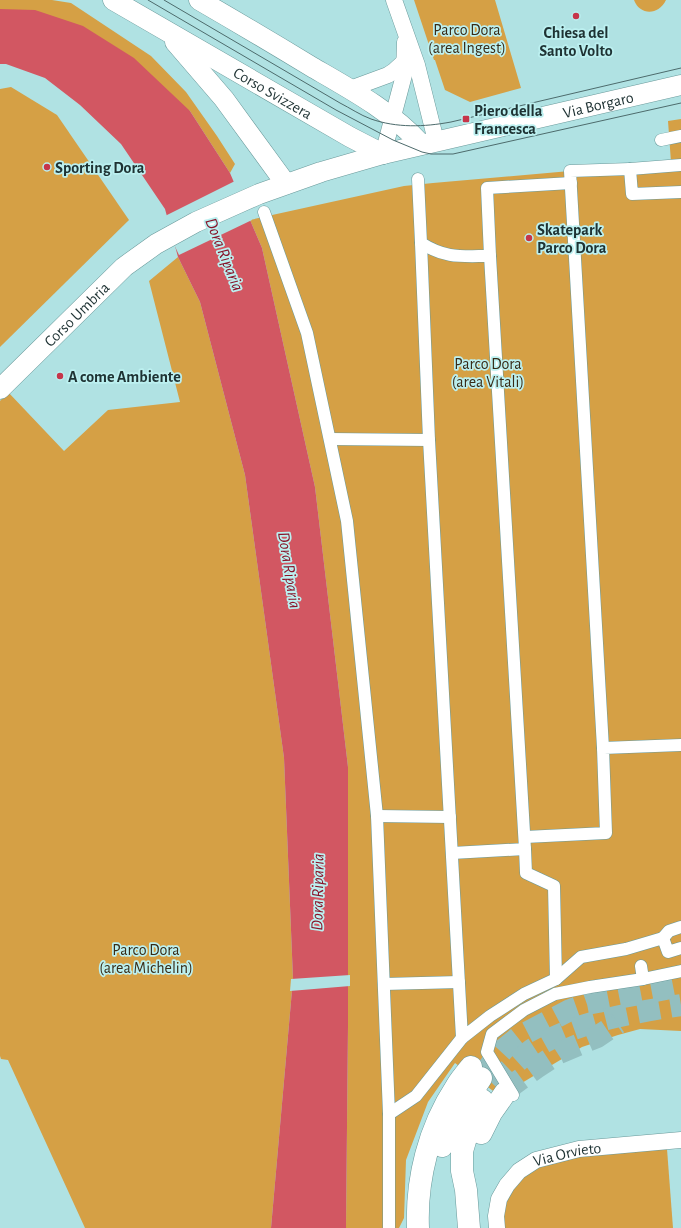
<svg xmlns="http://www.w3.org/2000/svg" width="681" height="1228" viewBox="0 0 681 1228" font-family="'Alegreya Sans',sans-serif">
  <rect width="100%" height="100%" fill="#b0e2e3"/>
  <g fill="#d5a045">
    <path d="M 0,0 L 52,0 L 71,3 L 151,56 L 186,92 L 217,136 L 235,164 L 230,173 L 190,111 L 0,14 Z"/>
    <path d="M 414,0 L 495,0 L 521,88 L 470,102 L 445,90 L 435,60 L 434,60 Z"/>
    <path d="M 634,0 L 666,0 C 659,15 640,16 634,0 Z"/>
    <path d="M 11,87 L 57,115 L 129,220 L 0,347 L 0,89 Z"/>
    <path d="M 681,119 L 681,1031 L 640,1029 L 618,1035 L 582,1047 L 500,1096 L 455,1063 L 428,1102 L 406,1160 L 404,1218 L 399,1228 L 346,1228 L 348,1026 L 348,767 L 315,487 L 262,248 L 250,220 L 404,186 L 433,183 L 671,162 L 668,121 Z"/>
    <path d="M 178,257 L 200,302 L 245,475 L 284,758 L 293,979 L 271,1228 L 85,1228 L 8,1060 L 1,1059 L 0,1056 L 0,401 L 8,392 L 64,451 L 108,410 L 180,402 L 149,281 Z"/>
    <path d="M 667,1149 L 673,1228 L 501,1228 L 503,1199 L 521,1178 L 538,1165 L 577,1153 Z"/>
  </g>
  <path fill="#d25762" d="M 0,9 L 35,10 L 83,26 L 134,58 L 190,111 L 230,173 L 262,248 L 315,487 L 348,767 L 348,1026 L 346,1228 L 271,1228 L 293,979 L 284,758 L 245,475 L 200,302 L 178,257 L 165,209 L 121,144 L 80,105 L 45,78 L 6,64 L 0,64 Z"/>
  <g fill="#b0e2e3">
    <path d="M 235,181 L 252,220 L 179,255 L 171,238 L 165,216 Z"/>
    <path d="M 350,975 L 350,986 L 290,991 L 291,979 Z"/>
  </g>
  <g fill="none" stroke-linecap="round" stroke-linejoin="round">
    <g stroke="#93bfc0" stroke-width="22" stroke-dasharray="22 11" stroke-linecap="butt">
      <path d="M 481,1078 L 493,1061 L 505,1048 L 520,1036 L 570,1010 L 587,1004 L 681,986"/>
      <path d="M 494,1085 C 505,1073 517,1061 530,1051 C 571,1022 632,1013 681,1005"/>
      <path d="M 505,1093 L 514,1084 L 536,1068 L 559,1053 L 597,1037 L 618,1023"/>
    </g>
    <defs>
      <g id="pedestrian">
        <path d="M 661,140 L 681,136"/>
        <path d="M 630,169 L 681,165"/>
        <path d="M 418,179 L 421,243 C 446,259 462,256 490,256 L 525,849 L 452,853"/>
        <path d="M 264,212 L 307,333 L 347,521 L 377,816 L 389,1114 L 389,1228"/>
        <path d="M 421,243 L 429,440 L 462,1038 L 490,1016 L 524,994 L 556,979 L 581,957 L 626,949 L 663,938 L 668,952 L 681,948"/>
        <path d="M 490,256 L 487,188 L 571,183"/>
        <path d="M 330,439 L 429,440"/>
        <path d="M 603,748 L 570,171 L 630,169 L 632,194 L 681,192"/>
        <path d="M 377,816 L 450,817"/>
        <path d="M 525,837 L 606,833 L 603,748 L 681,745"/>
        <path d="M 525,849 L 526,873 L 554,886 L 556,979"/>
        <path d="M 663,938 L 669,931 L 681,927"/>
        <path d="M 643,979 L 681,971"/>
        <path d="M 384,984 L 459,982"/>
        <path d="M 513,1095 L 487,1052 L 492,1034 L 524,1010 L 555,994 L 590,987 L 643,979 L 641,966"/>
        <path d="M 389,1114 L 416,1096 L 462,1038"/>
      </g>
      <g id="minor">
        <path d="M 394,0 L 417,65 L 436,141"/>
        <path d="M 350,89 L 388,75 L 394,71 L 405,61"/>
        <path d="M 383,154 L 404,75 L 405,42"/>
        <path id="s1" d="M 497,1228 L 496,1216 L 499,1199 L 507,1185 L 519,1171 L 536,1160 L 579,1149 L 681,1140"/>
      </g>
      <g id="tertiary">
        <path id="s2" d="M 113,0 L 350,137 L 383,154"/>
        <path d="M 199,0 C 237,22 274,44 312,67 C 350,89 391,111 421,144"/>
        <path d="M 175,42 L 224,99 L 286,184"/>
        <path id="s3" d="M 0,389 L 124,267 L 156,244 L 196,222 L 259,194 L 321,172 L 383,154 L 681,85"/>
      </g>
      <g id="secondary">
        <path d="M 481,1133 L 491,1113 L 505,1093"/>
        <path d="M 442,1146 C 454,1122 466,1100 481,1078"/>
        <path d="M 418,1228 C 416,1179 429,1128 456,1087 C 460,1080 466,1073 471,1067"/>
        <path d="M 469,1228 L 466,1190 L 462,1171 L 462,1151 L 470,1124 L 482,1100"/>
      </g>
    </defs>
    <use href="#pedestrian" stroke="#69999a" stroke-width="13"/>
    <use href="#minor" stroke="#69999a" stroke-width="17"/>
    <use href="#tertiary" stroke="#69999a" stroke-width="21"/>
    <use href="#secondary" stroke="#69999a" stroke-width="23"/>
    <use href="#pedestrian" stroke="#fff" stroke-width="12"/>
    <use href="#minor" stroke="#fff" stroke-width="16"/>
    <use href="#tertiary" stroke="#fff" stroke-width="20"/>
    <use href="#secondary" stroke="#fff" stroke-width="22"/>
    <g stroke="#4d6b6c" stroke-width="1">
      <path d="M 148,0 L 336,110 L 393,140 L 422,152 L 431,154 L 453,154 L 681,103"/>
      <path d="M 164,0 L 340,103 C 350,108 360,115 371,119 C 397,128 424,127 451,122 L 681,68"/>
    </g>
  </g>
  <g fill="#c6354a" stroke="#bcf0f0" stroke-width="1.5">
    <circle cx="576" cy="16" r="4"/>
    <rect x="462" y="115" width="8" height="8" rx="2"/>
    <circle cx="47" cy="167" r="4"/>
    <circle cx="529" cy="238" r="4"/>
    <circle cx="60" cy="376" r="4"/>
  </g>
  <g text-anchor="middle" stroke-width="3.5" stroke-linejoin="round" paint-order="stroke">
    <g font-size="16" fill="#382b17" stroke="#bcf0f0">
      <text x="467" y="35">Parco Dora<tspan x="467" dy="18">(area Ingest)</tspan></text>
      <text x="488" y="369">Parco Dora<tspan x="488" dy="18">(area Vitali)</tspan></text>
      <text x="146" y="955">Parco Dora<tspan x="146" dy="18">(area Michelin)</tspan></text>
    </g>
    <g font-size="16" font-weight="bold" fill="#1e3233" stroke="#bcf0f0" text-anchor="start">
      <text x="576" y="38" text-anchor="middle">Chiesa del<tspan x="576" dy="18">Santo Volto</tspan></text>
      <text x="474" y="116">Piero della<tspan x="474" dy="18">Francesca</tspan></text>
      <text x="55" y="173">Sporting Dora</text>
      <text x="537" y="235">Skatepark<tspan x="537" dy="18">Parco Dora</tspan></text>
      <text x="68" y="382">A come Ambiente</text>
    </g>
    <g font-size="16" fill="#1e3233" stroke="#bcf0f0">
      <text dy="6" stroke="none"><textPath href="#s2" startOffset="185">Corso Svizzera</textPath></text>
      <text dy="6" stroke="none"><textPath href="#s3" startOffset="679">Via Borgaro</textPath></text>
      <text dy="6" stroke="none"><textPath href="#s3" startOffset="107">Corso Umbria</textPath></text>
      <text dy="6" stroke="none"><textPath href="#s1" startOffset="116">Via Orvieto</textPath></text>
    </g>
    <g font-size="17" font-style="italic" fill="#88142a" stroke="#bcf0f0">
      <text transform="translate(225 254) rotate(68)" y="6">Dora Riparia</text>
      <text transform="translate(290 570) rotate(81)" y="6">Dora Riparia</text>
      <text transform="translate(317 892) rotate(-89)" y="6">Dora Riparia</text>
    </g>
  </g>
</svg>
